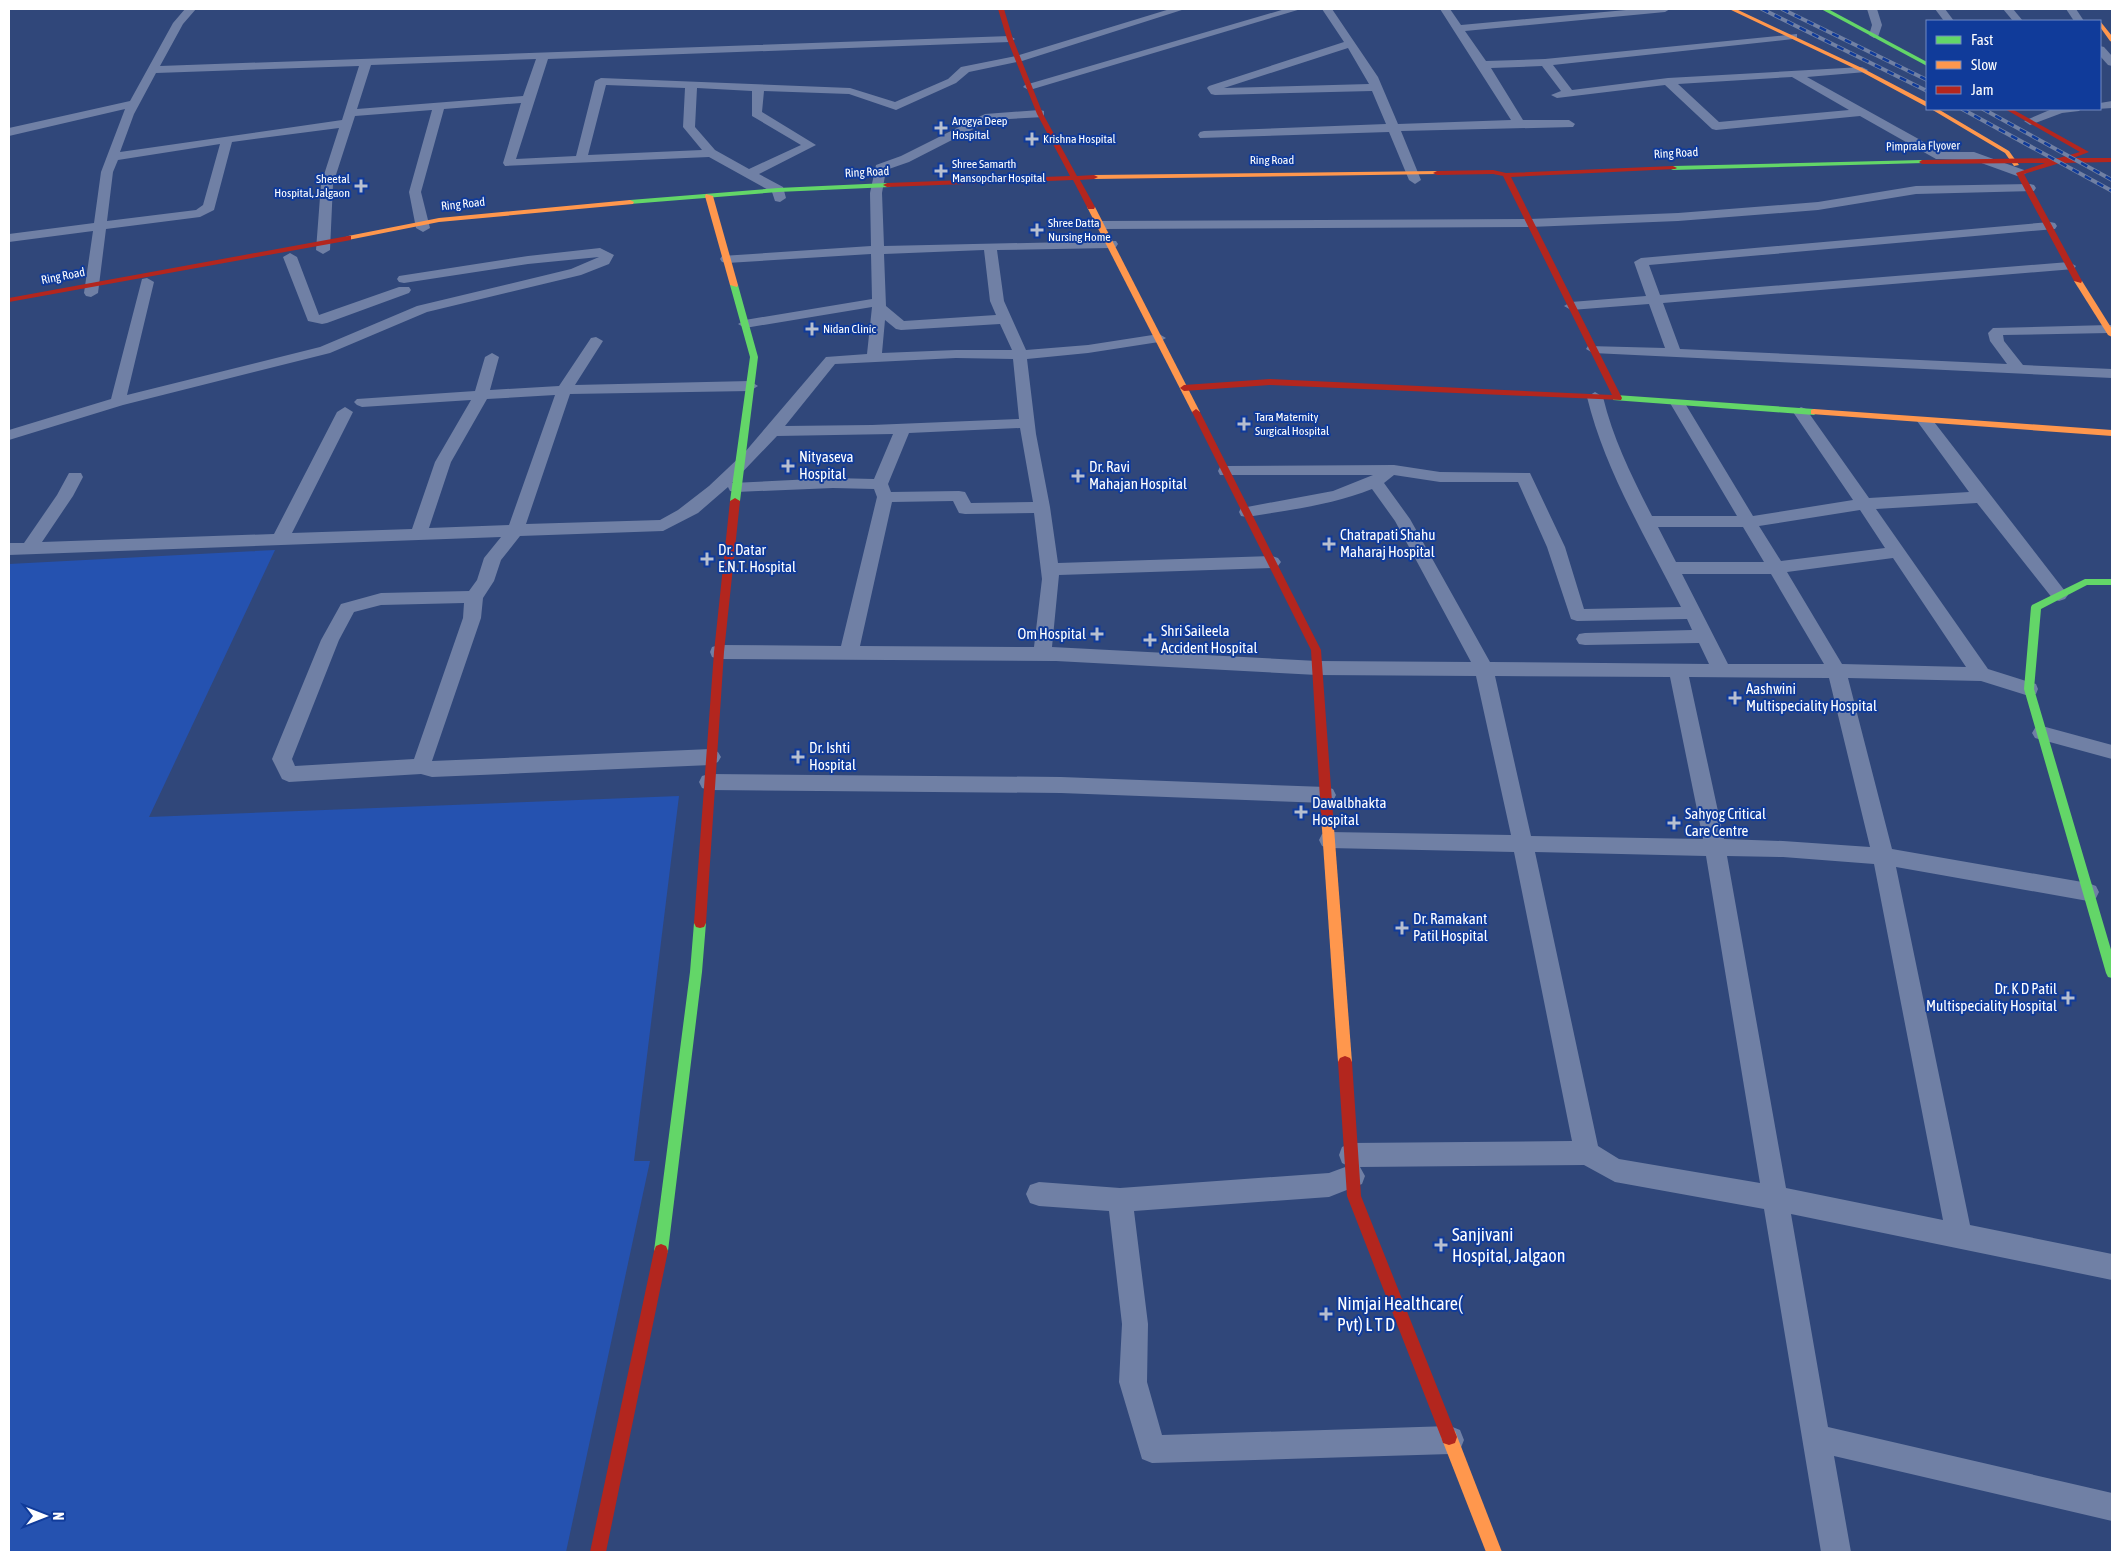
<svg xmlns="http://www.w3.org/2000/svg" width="2121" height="1561" viewBox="0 0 2121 1561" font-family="'Asap Condensed',sans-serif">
  <rect width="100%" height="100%" fill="#30477a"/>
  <path fill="#2552b0" d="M 275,550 L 149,817 L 679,796 L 634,1161 L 650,1161 L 566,1552 L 9,1552 L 9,564 Z"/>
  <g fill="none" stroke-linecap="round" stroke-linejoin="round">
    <g fill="#7080a5" fill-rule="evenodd">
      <path d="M 185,9 L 196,9 L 183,24 L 160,66 L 1010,36 L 1015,39 L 1010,42 L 548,59 L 516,159 L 576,156 L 595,81 L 601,78 L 850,88 L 895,102 L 948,79 L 961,67 L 1016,56 L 1170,9 L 1185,9 L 1022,61 L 969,72 L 956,83 L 896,110 L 849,94 L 764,91 L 762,112 L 816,145 L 759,174 L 783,187 L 786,198 L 780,202 L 775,201 L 772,192 L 709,157 L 505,166 L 503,163 L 521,103 L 444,109 L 421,192 L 430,228 L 423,232 L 416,228 L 409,192 L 432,110 L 355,116 L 333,184 L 330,250 L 323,254 L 316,250 L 321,184 L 339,128 L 232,142 L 214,210 L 200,217 L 106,229 L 98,293 L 91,297 L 86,296 L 84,293 L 93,231 L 9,242 L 9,234 L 94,223 L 101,172 L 125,109 L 9,136 L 9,128 L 130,101 L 173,23 ZM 536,59 L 523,96 L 357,109 L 371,65 ZM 359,66 L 342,120 L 120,152 L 134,114 L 156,73 ZM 606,85 L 685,88 L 683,127 L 702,150 L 588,155 ZM 697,88 L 752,91 L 752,116 L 801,145 L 749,169 L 715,150 L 695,127 ZM 220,144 L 203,205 L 196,210 L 107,221 L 113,172 L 118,160 Z"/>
      <path d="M 1285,9 L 1301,9 L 1033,89 L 1029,90 L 1023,87 L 1025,85 Z"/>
      <path d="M 1322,9 L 1332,9 L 1378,77 L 1398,124 L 1511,120 L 1440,9 L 1450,9 L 1461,25 L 1637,9 L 1670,9 L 1665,12 L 1465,31 L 1486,61 L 1545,59 L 1797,34 L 1797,38 L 1793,39 L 1553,65 L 1572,90 L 1668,78 L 1862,67 L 1868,70 L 1866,72 L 1807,77 L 1942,152 L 1974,152 L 2024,170 L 2026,173 L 2020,177 L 1973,160 L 1936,159 L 1860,116 L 1716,130 L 1712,129 L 1665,85 L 1557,98 L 1551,95 L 1561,91 L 1542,66 L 1491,68 L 1523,120 L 1569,120 L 1575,124 L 1573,127 L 1401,131 L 1421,180 L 1415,184 L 1409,180 L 1389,132 L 1200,138 L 1198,135 L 1200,132 L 1204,131 L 1386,124 L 1372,91 L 1215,95 L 1211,94 L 1207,88 L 1209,86 L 1344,42 ZM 1348,48 L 1369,84 L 1224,88 ZM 1792,77 L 1849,110 L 1719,122 L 1678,84 Z"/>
      <path d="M 1867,9 L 1877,9 L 1882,25 L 1878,37 L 1874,38 L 1869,35 L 1872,25 Z"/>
      <path d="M 1935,9 L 1945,9 L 1954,21 L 1944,21 Z"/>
      <path d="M 2003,9 L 2013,9 L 2023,21 L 2013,21 Z"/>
      <path d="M 2066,9 L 2076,9 L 2084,21 L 2074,21 Z"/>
      <path d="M 2100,46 L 2104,47 L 2112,56 L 2112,66 L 2108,65 L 2100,56 Z"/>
      <path d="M 2112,101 L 2112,108 L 2097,109 L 2100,109 L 2100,103 Z"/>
      <path d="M 2052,109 L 2081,109 L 2079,111 L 2062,113 L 2030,125 L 2024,121 Z"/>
      <path d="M 1040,110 L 1044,111 L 1044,117 L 991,120 L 909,162 L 886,170 L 882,193 L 884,246 L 1116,241 L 1118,244 L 1116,247 L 1111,248 L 997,250 L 1004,301 L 1026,350 L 1088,345 L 1159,334 L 1166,338 L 1159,342 L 1088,353 L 1027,359 L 1036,434 L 1050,507 L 1058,563 L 1272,556 L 1278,558 L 1281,562 L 1278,566 L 1272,568 L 1059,575 L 1052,647 L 1317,661 L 1471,662 L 1395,521 L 1372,489 C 1332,505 1289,510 1247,517 L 1241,516 L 1239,512 L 1241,508 L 1247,507 L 1333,491 L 1373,475 L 1220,475 L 1218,471 L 1220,467 L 1226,466 L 1394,465 L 1440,472 L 1530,473 L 1565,547 L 1584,609 L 1681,607 C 1647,539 1605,471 1587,397 L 1595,392 L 1603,397 C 1613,439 1632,477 1652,516 L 1737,516 L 1670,403 L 1673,400 L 1683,400 L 1753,516 L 1853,500 L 1793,412 L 1801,407 L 1806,409 L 1869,498 L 1969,492 L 1917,421 L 1919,418 L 1931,418 L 2068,595 L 2065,599 L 2059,601 L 2053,599 L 1977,503 L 1876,509 L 1988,669 L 2036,684 L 2038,689 L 2036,694 L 2029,696 L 1981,681 L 1848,678 L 1892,849 L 2088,883 L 2096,886 L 2099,892 L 2096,898 L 2088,901 L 1896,867 L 1970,1225 L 2112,1254 L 2112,1280 L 1791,1214 L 1828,1427 L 2112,1493 L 2112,1521 L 1834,1456 L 1851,1552 L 1821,1552 L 1764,1209 L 1615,1182 L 1584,1165 L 1360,1167 L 1365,1176 L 1362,1184 L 1329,1197 L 1134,1211 L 1148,1324 L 1147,1382 L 1162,1435 L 1450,1426 L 1460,1430 L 1464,1440 L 1460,1450 L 1450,1454 L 1152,1463 L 1142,1459 L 1119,1382 L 1122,1324 L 1109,1211 L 1039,1206 L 1030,1203 L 1026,1194 L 1030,1185 L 1039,1182 L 1120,1188 L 1329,1173 L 1348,1166 L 1342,1163 L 1339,1155 L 1342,1147 L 1351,1143 L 1572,1141 L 1514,852 L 1329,848 L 1322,846 L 1319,840 L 1322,834 L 1329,832 L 1511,835 L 1476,676 L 1317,675 L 1056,661 L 719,659 L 712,657 L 710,652 L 712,647 L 719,645 L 841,646 L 877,497 L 874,489 L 833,488 L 736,492 L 730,491 L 728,487 L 698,513 L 663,531 L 520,536 L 501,560 L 494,581 L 483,598 L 481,618 L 432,761 L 711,749 L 718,752 L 721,757 L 718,762 L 711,765 L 432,777 L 421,774 L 289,782 L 282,779 L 272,759 L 321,640 L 341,604 L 381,593 L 469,591 L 477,580 L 484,558 L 501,537 L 9,555 L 9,543 L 24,543 L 57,495 L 69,473 L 81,473 L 83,477 L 73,496 L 42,542 L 274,534 L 337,412 L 345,407 L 353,412 L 292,533 L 412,529 L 435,462 L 471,400 L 362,407 L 357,405 L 354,402 L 357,399 L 475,391 L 485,357 L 492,353 L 499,357 L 490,390 L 559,386 L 591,338 L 596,337 L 603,341 L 575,385 L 750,381 L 758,386 L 750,391 L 570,394 L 526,524 L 660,520 L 678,510 L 709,486 L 745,452 L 826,357 L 867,354 L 872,307 L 745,328 L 738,324 L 745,320 L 872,299 L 871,254 L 727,263 L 722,262 L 720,259 L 722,256 L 871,246 L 870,193 L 876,165 L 901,156 L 985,114 ZM 984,250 L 990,301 L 996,315 L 904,321 L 886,306 L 884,254 ZM 885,320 L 896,329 L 901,330 L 1000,324 L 1012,350 L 956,350 L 882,353 ZM 956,358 L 1013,359 L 1019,419 L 872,425 L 785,426 L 835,364 ZM 555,395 L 509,525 L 429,528 L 451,462 L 487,399 ZM 1020,428 L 1033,502 L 971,503 L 965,492 L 959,491 L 891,492 L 888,484 L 909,433 ZM 893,434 L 874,479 L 833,478 L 732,483 L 777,436 ZM 1394,475 L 1440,482 L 1518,482 L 1547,547 L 1571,619 L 1577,621 L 1687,619 L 1692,630 L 1585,633 L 1579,634 L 1576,639 L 1579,644 L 1585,645 L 1699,643 L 1709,664 L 1490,662 L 1410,519 L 1384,483 ZM 953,501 L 959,513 L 965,514 L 1034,513 L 1042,579 L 1034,647 L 860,646 L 892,502 ZM 1860,510 L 1885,548 L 1781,561 L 1759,526 ZM 1658,527 L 1743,527 L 1764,562 L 1676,562 ZM 1893,558 L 1966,667 L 1842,664 L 1787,572 ZM 1682,574 L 1771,574 L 1824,664 L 1728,664 ZM 464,603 L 463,618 L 414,759 L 295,766 L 292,759 L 339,640 L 354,612 L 381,605 ZM 1495,676 L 1670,677 L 1703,839 L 1531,836 ZM 1689,677 L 1829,678 L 1870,847 L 1783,841 L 1724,839 ZM 1535,852 L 1706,856 L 1760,1183 L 1619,1159 L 1598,1146 ZM 1727,856 L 1783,857 L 1874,864 L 1943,1220 L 1786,1188 Z"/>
      <path d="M 2030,184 L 2034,185 L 2036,188 L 2034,191 L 1916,194 L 1818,210 L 1678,221 L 1530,227 L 1101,229 L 1094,225 L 1101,221 L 1530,219 L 1678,213 L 1818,202 L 1916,186 Z"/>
      <path d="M 2050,222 L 2055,223 L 2057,226 L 2055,229 L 1649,265 L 1660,295 L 2069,262 L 2076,266 L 2074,269 L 1663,303 L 1680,349 L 2007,364 L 1990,341 L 1988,333 L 1993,328 L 2109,325 L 2112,325 L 2112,333 L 2109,333 L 2003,335 L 2004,341 L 2023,365 L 2112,369 L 2112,378 L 1593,353 L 1586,349 L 1588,346 L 1665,348 L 1649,304 L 1571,310 L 1564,306 L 1571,302 L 1646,296 L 1634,262 L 1641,258 Z"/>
      <path d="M 600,248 L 614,255 L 609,264 L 581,275 L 427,312 L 330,353 L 123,405 L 9,440 L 9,430 L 111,399 L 142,279 L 147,278 L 154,282 L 127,395 L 320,347 L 417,306 L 571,269 L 599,257 L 528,264 L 404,283 L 399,282 L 397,279 L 399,276 L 528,256 Z"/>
      <path d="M 290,253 L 297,257 L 319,315 L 399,287 L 409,287 L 411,290 L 409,293 L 327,323 L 322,324 L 308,321 L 283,257 Z"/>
      <path d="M 2042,726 L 2112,745 L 2112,759 L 2035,738 L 2032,733 L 2035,728 Z"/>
      <path d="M 709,774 L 1061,777 L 1326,787 L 1333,789 L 1336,795 L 1333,801 L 1326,803 L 1061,793 L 709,790 L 702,788 L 699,782 L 702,776 Z"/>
    </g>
    <g fill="#63d668" fill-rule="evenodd">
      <path d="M 1821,9 L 1828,9 L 1927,62 L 1927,66 Z"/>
      <path d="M 1922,160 L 1925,162 L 1924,163 L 1673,170 L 1669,168 L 1673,166 Z"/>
      <path d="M 887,183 L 891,185 L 890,187 L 778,192 L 630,204 L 626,202 L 630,200 L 778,188 Z"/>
      <path d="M 731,283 L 738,285 L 758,357 L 740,501 L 735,504 L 730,501 L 750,357 L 730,285 Z"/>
      <path d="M 1616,395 L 1814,409 L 1818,412 L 1814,415 L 1613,400 L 1613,396 Z"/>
      <path d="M 2085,579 L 2112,579 L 2112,585 L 2087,585 L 2041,609 L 2034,689 L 2112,953 L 2112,978 L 2108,977 L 2106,973 L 2024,689 L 2031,607 L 2032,605 Z"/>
      <path d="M 700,918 L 704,919 L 706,923 L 702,972 L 668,1251 L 666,1256 L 661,1258 L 656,1256 L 654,1251 L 690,972 L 694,923 L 696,919 Z"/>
    </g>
    <g fill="#ff974d" fill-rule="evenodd">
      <path d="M 1729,9 L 1736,9 L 1864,69 L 1927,102 L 1927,107 L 1860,71 Z"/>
      <path d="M 2100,21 L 2112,36 L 2112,42 L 2110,41 L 2100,27 Z"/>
      <path d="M 1931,109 L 1938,109 L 2009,151 L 2019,165 L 2014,166 L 2005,153 Z"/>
      <path d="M 1437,171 L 1439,172 L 1439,174 L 1094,179 L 1090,177 L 1094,175 Z"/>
      <path d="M 706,194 L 713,196 L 738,285 L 737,287 L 730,285 L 705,196 Z"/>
      <path d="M 630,200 L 634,202 L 633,204 L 439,222 L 348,240 L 344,238 L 348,236 L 439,218 Z"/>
      <path d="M 1088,205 L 1095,207 L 1200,412 L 1199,414 L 1196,415 L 1192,412 L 1087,207 Z"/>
      <path d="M 2075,279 L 2082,281 L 2112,329 L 2112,337 L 2108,335 L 2074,281 Z"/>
      <path d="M 1814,409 L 2112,430 L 2112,436 L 1811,414 L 1811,410 Z"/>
      <path d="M 1327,810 L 1331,812 L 1333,815 L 1352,1062 L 1350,1066 L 1345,1068 L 1340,1066 L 1338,1062 L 1321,815 L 1323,812 Z"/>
      <path d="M 1449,1429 L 1455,1431 L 1502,1552 L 1486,1552 L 1441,1437 L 1443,1431 Z"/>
    </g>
    <g fill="#b3261e" fill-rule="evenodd">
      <path d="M 998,9 L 1004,9 L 1013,39 L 1043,114 L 1077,176 L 1094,175 L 1098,177 L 1094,179 L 1080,180 L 1095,207 L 1094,209 L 1088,209 L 1073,180 L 887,187 L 883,185 L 887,183 L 1070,176 L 1037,114 L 1007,39 Z"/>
      <path d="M 2005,109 L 2012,109 L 2089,152 L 2073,158 L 2112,158 L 2112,162 L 2060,163 L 2024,174 L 2082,281 L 2081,283 L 2074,281 L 2016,173 L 2045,163 L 1922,164 L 1919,162 L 1922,160 L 2059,158 L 2080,152 Z"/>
      <path d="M 1673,166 L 1677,168 L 1675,169 L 1511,177 L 1622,398 L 1621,400 L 1270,385 L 1184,391 L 1180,388 L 1184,385 L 1270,379 L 1612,395 L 1503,176 L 1493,174 L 1437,175 L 1433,173 L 1437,171 L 1493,170 L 1506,173 Z"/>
      <path d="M 348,236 L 351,236 L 351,240 L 9,302 L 9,298 Z"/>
      <path d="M 1196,409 L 1200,412 L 1321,650 L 1333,815 L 1331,818 L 1323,818 L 1321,815 L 1311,650 L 1192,412 Z"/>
      <path d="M 735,498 L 740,501 L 724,652 L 706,923 L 704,927 L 700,928 L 696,927 L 694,923 L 714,652 L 730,501 Z"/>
      <path d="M 1345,1056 L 1350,1058 L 1352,1062 L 1361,1196 L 1457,1437 L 1455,1443 L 1449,1445 L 1443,1443 L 1441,1437 L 1347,1196 L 1338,1062 L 1340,1058 Z"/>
      <path d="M 661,1244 L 666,1246 L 668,1251 L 606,1552 L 590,1552 L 654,1251 L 656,1246 Z"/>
    </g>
    <defs>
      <g id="rail">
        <path d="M 1762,9 L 1927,91"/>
        <path d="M 1782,9 L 1927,80"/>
        <path d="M 1962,109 L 2112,191"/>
        <path d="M 1983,109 L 2112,180"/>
      </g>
    </defs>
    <use href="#rail" stroke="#7080a4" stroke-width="4"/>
    <use href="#rail" stroke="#103b9a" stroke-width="2.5" stroke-dasharray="7" stroke-linecap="butt"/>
  </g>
  <g fill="#b7bfd0" stroke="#103b9a" stroke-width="2">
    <path d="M938.5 120.5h5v5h5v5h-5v5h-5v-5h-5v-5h5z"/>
    <path d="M1029.5 131.5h5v5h5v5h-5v5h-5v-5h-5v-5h5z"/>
    <path d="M938.5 163.5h5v5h5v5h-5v5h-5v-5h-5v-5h5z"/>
    <path d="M358.5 178.5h5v5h5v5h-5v5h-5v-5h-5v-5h5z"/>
    <path d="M1034.5 222.5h5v5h5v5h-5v5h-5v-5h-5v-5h5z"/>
    <path d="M809.5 321.5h5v5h5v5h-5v5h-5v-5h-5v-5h5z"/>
    <path d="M1241.5 416.5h5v5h5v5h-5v5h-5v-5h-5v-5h5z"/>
    <path d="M785.5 458.5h5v5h5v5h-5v5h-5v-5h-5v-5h5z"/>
    <path d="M1075.5 468.5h5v5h5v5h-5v5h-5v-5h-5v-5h5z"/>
    <path d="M1326.5 536.5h5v5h5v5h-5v5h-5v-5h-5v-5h5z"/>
    <path d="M704.5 551.5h5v5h5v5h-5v5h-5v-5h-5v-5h5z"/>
    <path d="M1094.5 626.5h5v5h5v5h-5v5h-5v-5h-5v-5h5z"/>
    <path d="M1147.5 632.5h5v5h5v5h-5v5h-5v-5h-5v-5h5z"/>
    <path d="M1732.5 690.5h5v5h5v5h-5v5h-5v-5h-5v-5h5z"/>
    <path d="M795.5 749.5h5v5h5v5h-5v5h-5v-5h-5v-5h5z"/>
    <path d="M1298.5 804.5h5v5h5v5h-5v5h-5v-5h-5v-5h5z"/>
    <path d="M1671.5 815.5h5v5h5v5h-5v5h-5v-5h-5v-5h5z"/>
    <path d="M1399.5 920.5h5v5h5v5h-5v5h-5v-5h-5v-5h5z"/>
    <path d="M2065.5 990.5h5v5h5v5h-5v5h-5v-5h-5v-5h5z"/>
    <path d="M1438.5 1237.5h5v5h5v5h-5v5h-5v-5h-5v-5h5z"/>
    <path d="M1323.5 1306.5h5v5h5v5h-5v5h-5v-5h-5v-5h5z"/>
  </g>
  <g text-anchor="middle" stroke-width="4" stroke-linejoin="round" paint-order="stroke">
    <g font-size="12" fill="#fff" stroke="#103b9a" text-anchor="start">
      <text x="952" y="125">Arogya Deep<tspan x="952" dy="14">Hospital</tspan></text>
      <text x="1043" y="143">Krishna Hospital</text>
      <text x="952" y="168">Shree Samarth<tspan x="952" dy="14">Mansopchar Hospital</tspan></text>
      <text x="350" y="183" text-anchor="end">Sheetal<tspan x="350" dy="14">Hospital, Jalgaon</tspan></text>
      <text x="1048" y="227">Shree Datta<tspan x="1048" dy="14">Nursing Home</tspan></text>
      <text x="823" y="333">Nidan Clinic</text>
      <text x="1255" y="421">Tara Maternity<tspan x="1255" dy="14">Surgical Hospital</tspan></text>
    </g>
    <g font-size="12" fill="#fff" stroke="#103b9a">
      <text transform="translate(1923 146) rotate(-1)" y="4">Pimprala Flyover</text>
      <text transform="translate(1676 153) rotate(-3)" y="4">Ring Road</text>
      <text x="1272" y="164">Ring Road</text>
      <text transform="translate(867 172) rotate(-3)" y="4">Ring Road</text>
      <text transform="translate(463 204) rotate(-6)" y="4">Ring Road</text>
      <text transform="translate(63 276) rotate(-11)" y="4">Ring Road</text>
    </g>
    <g font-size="15" fill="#fff" stroke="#103b9a" text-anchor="start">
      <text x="799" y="462">Nityaseva<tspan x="799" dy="17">Hospital</tspan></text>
      <text x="1089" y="472">Dr. Ravi<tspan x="1089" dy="17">Mahajan Hospital</tspan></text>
      <text x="1340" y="540">Chatrapati Shahu<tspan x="1340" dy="17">Maharaj Hospital</tspan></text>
      <text x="718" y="555">Dr. Datar<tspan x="718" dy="17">E.N.T. Hospital</tspan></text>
      <text x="1161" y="636">Shri Saileela<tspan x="1161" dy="17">Accident Hospital</tspan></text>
      <text x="1086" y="639" text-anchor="end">Om Hospital</text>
      <text x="1746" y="694">Aashwini<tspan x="1746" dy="17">Multispeciality Hospital</tspan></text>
      <text x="809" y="753">Dr. Ishti<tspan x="809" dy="17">Hospital</tspan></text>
      <text x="1312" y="808">Dawalbhakta<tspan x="1312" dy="17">Hospital</tspan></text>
      <text x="1685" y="819">Sahyog Critical<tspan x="1685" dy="17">Care Centre</tspan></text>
      <text x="1413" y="924">Dr. Ramakant<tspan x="1413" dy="17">Patil Hospital</tspan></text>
      <text x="2057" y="994" text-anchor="end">Dr. K D Patil<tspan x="2057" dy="17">Multispeciality Hospital</tspan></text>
    </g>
    <g font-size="18" fill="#fff" stroke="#103b9a" text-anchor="start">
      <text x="1452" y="1241">Sanjivani<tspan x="1452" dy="21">Hospital, Jalgaon</tspan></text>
      <text x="1337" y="1310">Nimjai Healthcare(<tspan x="1337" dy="21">Pvt) L T D</tspan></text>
    </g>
  </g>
  <rect width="2121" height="1561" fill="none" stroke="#ffffff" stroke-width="20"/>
  <rect x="1926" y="20" width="175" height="90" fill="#103b9a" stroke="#7089c2"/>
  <rect x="1936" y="36" width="25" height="8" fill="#63d668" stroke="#7089c2"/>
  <text x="1971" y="45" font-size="15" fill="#ffffff">Fast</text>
  <rect x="1936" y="61" width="25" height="8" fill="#ff974d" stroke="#7089c2"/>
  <text x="1971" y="70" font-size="15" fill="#ffffff">Slow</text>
  <rect x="1936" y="86" width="25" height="8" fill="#b3261e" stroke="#7089c2"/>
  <text x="1971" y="95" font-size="15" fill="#ffffff">Jam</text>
  <g transform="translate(45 1516) rotate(90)" stroke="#103b9a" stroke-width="4" paint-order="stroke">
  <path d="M0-4L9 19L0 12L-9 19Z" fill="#ffffff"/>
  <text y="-8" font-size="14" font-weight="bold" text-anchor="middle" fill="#ffffff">N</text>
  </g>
</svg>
